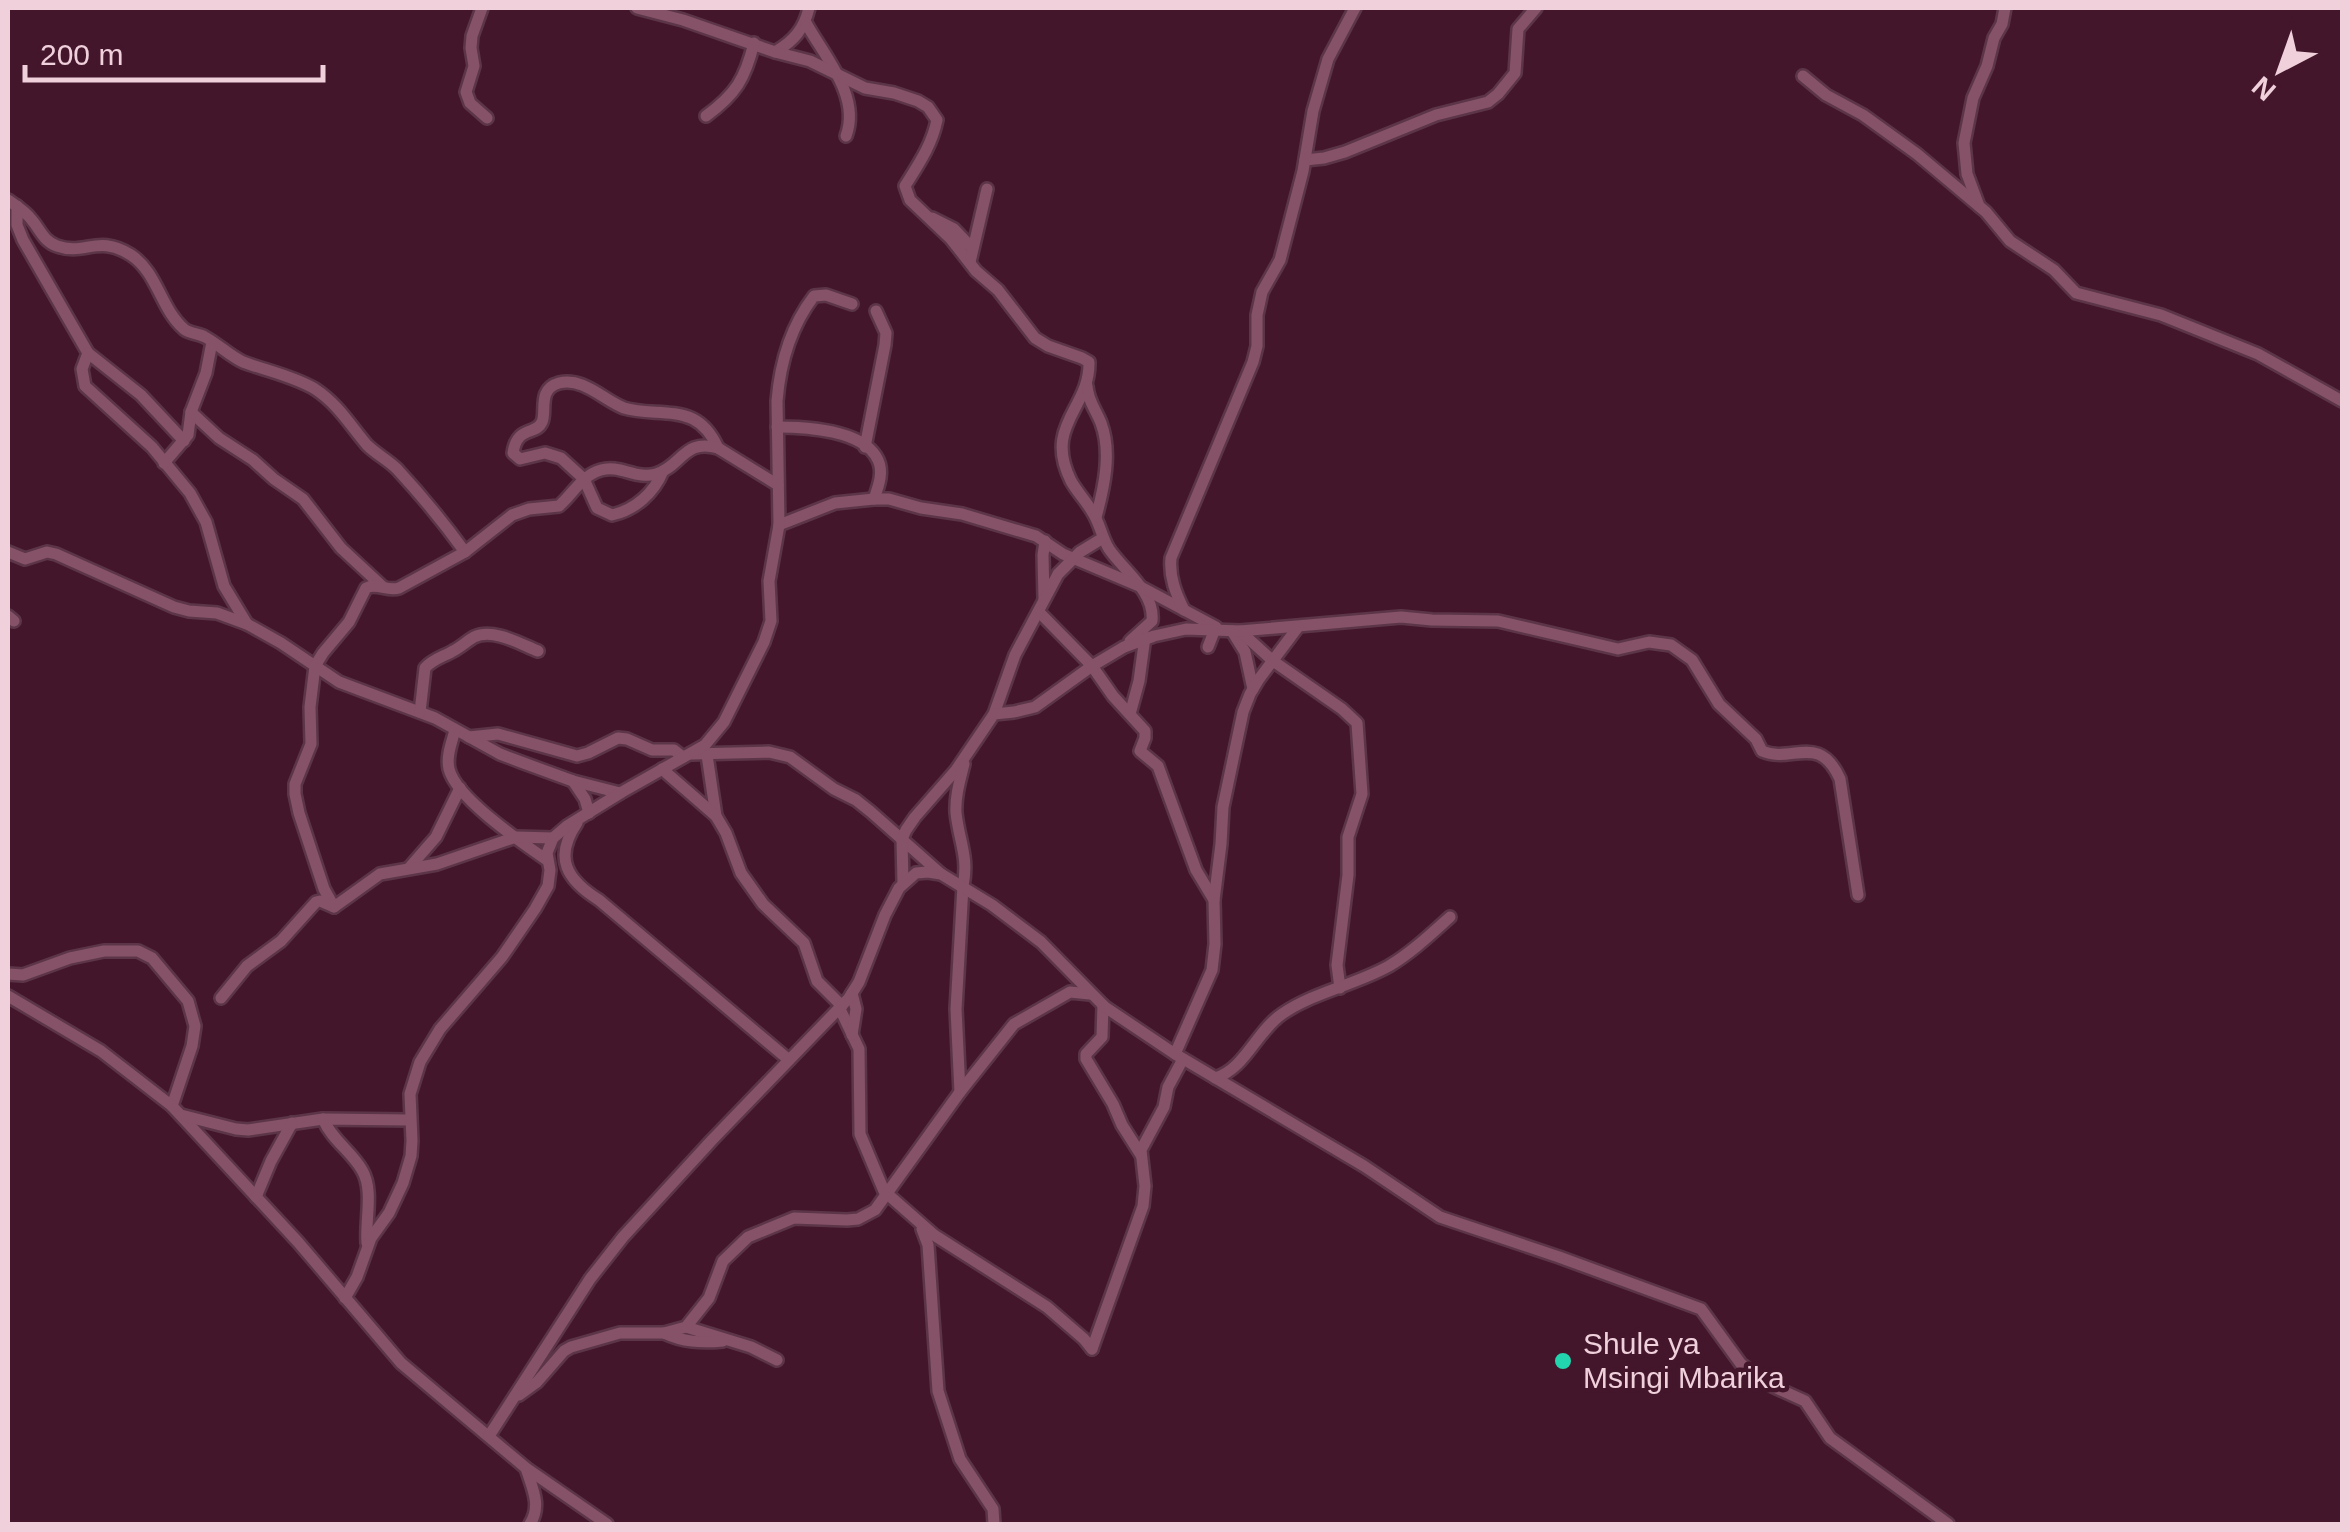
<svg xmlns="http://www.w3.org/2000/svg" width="2350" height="1532" viewBox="0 0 2350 1532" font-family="Helvetica,sans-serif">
  <rect width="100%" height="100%" fill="#44162c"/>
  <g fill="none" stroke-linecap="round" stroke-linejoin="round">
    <defs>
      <g id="minor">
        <path d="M 482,8 L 472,36 L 471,48 L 474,66 L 466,92 L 470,103 L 487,118"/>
        <path d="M 637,8 L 683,20 L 775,52 C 794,41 804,29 809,8"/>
        <path d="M 806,23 C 824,56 861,96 846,136"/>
        <path d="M 775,52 L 810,61 L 865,88 L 894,93 L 918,101 L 928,107 L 937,120 C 932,145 918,165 905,186 L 910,200 L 951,239 L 976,271 L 998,290 L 1035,338 L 1048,346 L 1082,358 L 1089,362 C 1090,409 1043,425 1071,481 C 1077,492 1087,502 1093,513 C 1100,524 1102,538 1109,549 C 1124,571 1155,592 1152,621 L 1130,641"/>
        <path d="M 1803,76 L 1826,95 L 1863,115 L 1917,154 L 1986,212 L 2010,241 L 2054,270 L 2076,293 L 2161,315 L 2258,354 L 2342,401"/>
        <path d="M 706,116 C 736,94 745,79 754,43"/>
        <path d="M 1305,160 L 1324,158 L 1345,152 L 1436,115 L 1488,102 L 1498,94 L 1515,73 L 1518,29 L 1536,8"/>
        <path d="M 8,200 C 16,206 25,211 31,219 C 40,229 43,241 57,246 C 85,256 98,234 131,255 C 158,273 160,308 184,329 C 190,334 198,333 205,337 C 218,344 230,356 243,362 C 267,371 293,376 315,389 C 338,404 350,425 367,445 C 376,454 388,460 397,469 C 421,495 444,523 465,552"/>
        <path d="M 17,206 L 17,225 L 23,240 L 88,353 L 82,369 L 85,386 L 152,447 L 190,493 L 206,522 L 224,586 L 247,624"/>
        <path d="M 1979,206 L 1967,174 L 1964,143 L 1973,98 L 1987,66 L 1994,38 L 2002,24 L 2005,8"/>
        <path d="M 932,218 L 954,229 L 972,248"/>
        <path d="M 970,262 L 987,189"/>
        <path d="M 88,353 L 141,395 L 184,441"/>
        <path d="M 1087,386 C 1088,401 1096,410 1101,423 C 1112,452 1104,488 1096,517"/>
        <path d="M 191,412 L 219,438 L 253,460 L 274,479 L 303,499 L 341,548 L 383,587"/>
        <path d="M 777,427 C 806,427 864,430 878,460 C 884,473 878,487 874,499"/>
        <path d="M 865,447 L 885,345 L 886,333 L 876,311"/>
        <path d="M 164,463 L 188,435 L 191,412 L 206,373 L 212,342"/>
        <path d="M 663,471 C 654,493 635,510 612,515 L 597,508 L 584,479 L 561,458 L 545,453 L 520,459 L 513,453 C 517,425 536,436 542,422 C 547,412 537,389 559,383 C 584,377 603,400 624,408 C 646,415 672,409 693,419 C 705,425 713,437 718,448"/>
        <path d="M 779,525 L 835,503 L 874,499 L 889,499 L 921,508 L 962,514 L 1036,536 L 1063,554 L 1139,586 L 1216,627"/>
        <path d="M 8,552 L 25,559 L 47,552 L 56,554 L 174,607 L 189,611 L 217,613 L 247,624 L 281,643 L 339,682 L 435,718 L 500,754 L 521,762 L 573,781 L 620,793"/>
        <path d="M 1044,599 L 1043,555 L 1045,541"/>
        <path d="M 1184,610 C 1176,594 1169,577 1171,558 L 1253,362 L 1257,346 L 1257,315 L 1262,292 L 1280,260 L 1303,171 L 1313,111 L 1328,59 L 1355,8"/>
        <path d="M 1039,612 L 1092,666 L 1113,696 L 1145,731 L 1145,738 L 1140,751 L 1158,766 L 1196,870 L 1214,900"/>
        <path d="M 8,616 L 14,621"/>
        <path d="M 1232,631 L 1245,652 L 1253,689"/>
        <path d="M 1240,631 L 1273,661 L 1342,709 L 1357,723 L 1362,794 L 1348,837 L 1348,875 L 1337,965 L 1340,988"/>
        <path d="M 1208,647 L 1215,629"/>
        <path d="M 420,712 L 425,668 C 433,659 443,657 453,651 C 461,647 467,641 474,637 C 494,628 520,644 538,651"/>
        <path d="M 994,714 L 1015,655 L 1058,574 L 1080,552 L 1103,538"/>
        <path d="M 1130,714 L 1139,681 L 1145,637"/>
        <path d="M 455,730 C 452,742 446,756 449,769 C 456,798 521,842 547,860"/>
        <path d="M 469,737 L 498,734 L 577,756 L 588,753 L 618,738 L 627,739 L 652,750 L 674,750 L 683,757"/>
        <path d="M 692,754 L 769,752 L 790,757 L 834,789 L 856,800 L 871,812 L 941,874"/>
        <path d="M 707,755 L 716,816"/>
        <path d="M 662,769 L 716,816 L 726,833 L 741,873 L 763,904 L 804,943 L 817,981 L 842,1006"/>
        <path d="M 573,781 L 585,799 L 589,813"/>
        <path d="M 577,823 C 553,858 567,880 599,900 L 789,1060"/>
        <path d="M 409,868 L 436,837 L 460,788"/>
        <path d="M 903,883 L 902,839 L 906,830 L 915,817 L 956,770 L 994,714 L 1014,712 L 1035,707 L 1092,666 L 1124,647 L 1154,636 L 1186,629 L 1240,631 L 1401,617 L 1432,620 L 1498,621 L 1618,649 L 1649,642 L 1671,645 L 1692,660 L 1719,704 L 1756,739 L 1762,751 C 1792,764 1819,732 1840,779 L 1858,895"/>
        <path d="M 334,907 L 324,889 L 299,813 L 295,794 L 295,784 L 311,744 L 310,707 L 315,666 L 323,653 L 349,622 L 366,588 C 377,582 387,592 399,588 L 465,552 L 512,515 L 529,509 L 559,506 C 573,494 582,475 601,470 C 619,464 637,480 656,474 C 682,466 684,438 718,448 L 778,485"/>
        <path d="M 8,974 L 23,975 L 70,958 L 104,951 L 138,951 L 152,958 L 188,1001 L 195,1026 L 192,1046 L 172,1106"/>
        <path d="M 8,996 L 101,1051 L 172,1106 L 298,1242 L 401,1363 L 526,1468 L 607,1524"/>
        <path d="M 221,998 L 247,966 L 281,941 L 316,902 L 320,901 L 334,907 L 380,874 L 437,864 L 516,837 L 553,838"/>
        <path d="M 1103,1005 L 1102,1037 L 1086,1054 L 1086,1059 L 1113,1104 L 1122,1125 L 1141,1155"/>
        <path d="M 840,1009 L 859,1049 L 860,1134 L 884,1191 L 934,1235 L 1047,1307 L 1084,1339 L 1092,1349"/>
        <path d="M 852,1035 L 856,1009 L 852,993"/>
        <path d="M 1175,1054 L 1212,970 L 1215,944 L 1214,900 L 1221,844 L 1223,807 L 1243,712 L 1250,694 L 1259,679 L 1298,627"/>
        <path d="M 1215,1078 C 1245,1069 1256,1032 1282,1014 C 1314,992 1355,985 1389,966 C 1411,953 1431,934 1450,917"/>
        <path d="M 960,1092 L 956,1009 L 963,886 C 969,857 959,841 956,813 C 955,796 960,780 964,764"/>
        <path d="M 181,1115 L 236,1129 L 248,1130 L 323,1119 L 409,1120"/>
        <path d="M 323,1119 C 332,1140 351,1151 362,1170 C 374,1190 365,1220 367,1243"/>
        <path d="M 256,1197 L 271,1161 L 292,1123"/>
        <path d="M 922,1229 L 928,1245 L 938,1391 L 960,1459 L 993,1509 L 994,1524"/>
        <path d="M 345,1298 L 357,1277 L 371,1238 L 389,1213 L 403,1183 L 411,1156 L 412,1141 L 410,1094 L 420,1062 L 440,1029 L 502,957 L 535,909 L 548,886 L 550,870 L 547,853 L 553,838 L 567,826 L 622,792 L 705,745 L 724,722 L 764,642 L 771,621 L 769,581 L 779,525 L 777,401 C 780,364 791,326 814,296 L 826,295 L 852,304"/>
        <path d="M 686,1327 L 751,1347 L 777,1360"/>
        <path d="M 664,1333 C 683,1342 701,1343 723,1341"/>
        <path d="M 1092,1349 L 1143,1206 L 1145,1186 L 1141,1150 L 1164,1107 L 1168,1087 L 1183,1059"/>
        <path d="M 519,1395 L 537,1382 L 564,1351 L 571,1347 L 620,1333 L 664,1333 L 686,1327 L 709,1298 L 723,1261 L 748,1237 L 794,1218 L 847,1220 L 858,1219 L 875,1210 L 960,1092 L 1014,1024 L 1070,992 L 1090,994"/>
        <path d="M 489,1436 L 590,1279 L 623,1237 L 712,1140 L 849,998 L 859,982 L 885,915 L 899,888 L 916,873 L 928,872 L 941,874 L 992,905 L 1041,942 L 1105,1007 L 1175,1054 L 1364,1166 L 1440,1217 L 1559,1257 L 1701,1309 L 1741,1364 L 1772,1386 L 1805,1401 L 1830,1438 L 1948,1524"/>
        <path d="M 526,1468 C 532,1488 542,1505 530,1524"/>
      </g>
    </defs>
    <use href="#minor" stroke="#5c3648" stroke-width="16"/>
    <use href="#minor" stroke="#865268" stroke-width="11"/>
  </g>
  <circle fill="#23d5af" stroke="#44162c" stroke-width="4" cx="1563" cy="1361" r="10"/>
  <g text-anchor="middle" stroke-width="9" stroke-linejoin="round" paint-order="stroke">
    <g font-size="30" fill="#efd0db" stroke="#44162c" text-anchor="start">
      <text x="1583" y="1354">Shule ya<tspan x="1583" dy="34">Msingi Mbarika</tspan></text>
    </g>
  </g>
  <rect width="2350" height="1532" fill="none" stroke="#efd0db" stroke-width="20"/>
  <g transform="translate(2280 70) rotate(221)" stroke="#44162c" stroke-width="8" paint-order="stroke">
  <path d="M0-8L18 38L0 25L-18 38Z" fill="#efd0db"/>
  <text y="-15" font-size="28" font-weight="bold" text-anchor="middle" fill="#efd0db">N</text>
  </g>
  <path d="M25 65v15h298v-15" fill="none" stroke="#efd0db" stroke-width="5"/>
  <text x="40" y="65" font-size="30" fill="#efd0db" stroke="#44162c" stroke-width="8" paint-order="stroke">200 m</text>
</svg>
